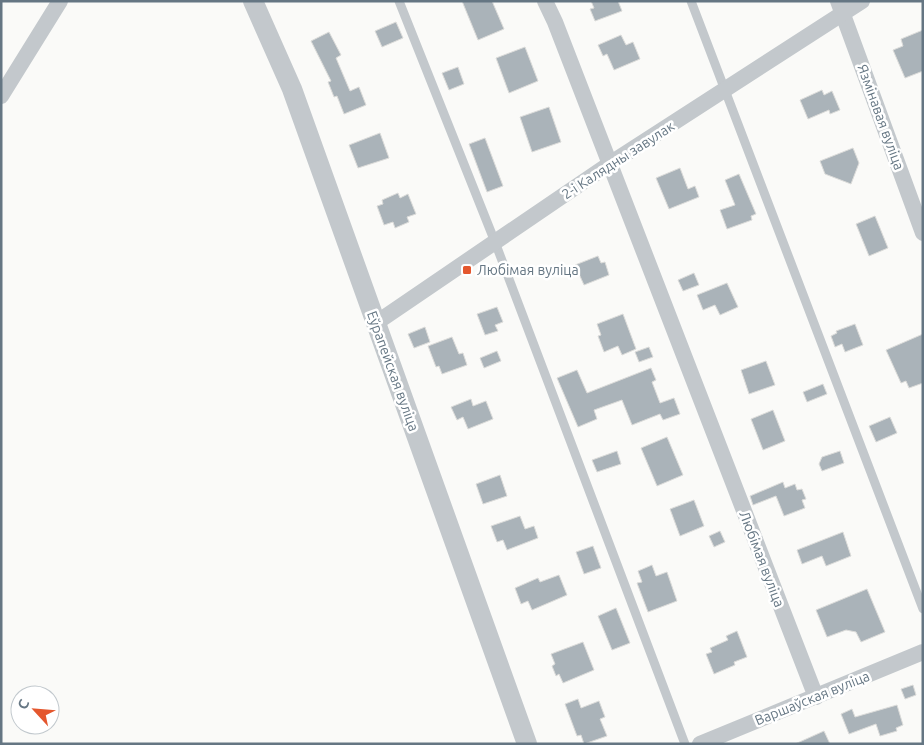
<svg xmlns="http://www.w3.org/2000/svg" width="924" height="745" viewBox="0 0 924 745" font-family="Ubuntu,sans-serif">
  <rect width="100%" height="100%" fill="#fafaf8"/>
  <g fill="#aab3b9" stroke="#dcdcda">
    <path d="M 462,1 L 492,1 L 504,29 L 478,40 Z"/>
    <path d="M 591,1 L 618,1 L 622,11 L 595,21 L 590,9 L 594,8 Z"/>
    <path d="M 396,22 L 403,38 L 382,47 L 375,31 Z"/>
    <path d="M 923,30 L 923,71 L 905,78 L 893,50 L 903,46 L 901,39 Z"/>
    <path d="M 329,32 L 341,55 L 336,58 L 350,91 L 359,87 L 366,105 L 344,114 L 337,96 L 334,97 L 328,82 L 331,81 L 311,41 Z"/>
    <path d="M 621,35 L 626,45 L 633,42 L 640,59 L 614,70 L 607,54 L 603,56 L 598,45 Z"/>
    <path d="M 525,47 L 538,81 L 509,93 L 496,58 Z"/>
    <path d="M 458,67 L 464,84 L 449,90 L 442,73 Z"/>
    <path d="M 822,90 L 824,95 L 832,91 L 840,110 L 830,114 L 829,110 L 808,119 L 800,100 Z"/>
    <path d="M 549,107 L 561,142 L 532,152 L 520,117 Z"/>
    <path d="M 380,133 L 389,158 L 358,168 L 349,145 Z"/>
    <path d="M 485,138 L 503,186 L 487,192 L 469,144 Z"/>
    <path d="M 853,148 L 859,163 L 851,184 L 825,174 L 820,161 Z"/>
    <path d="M 680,168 L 688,189 L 695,186 L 699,197 L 669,209 L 656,178 Z"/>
    <path d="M 739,174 L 756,214 L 751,216 L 752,220 L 727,229 L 720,210 L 735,205 L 725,180 Z"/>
    <path d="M 398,193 L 400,198 L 408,194 L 416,214 L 407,217 L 409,222 L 395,228 L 393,222 L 384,225 L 377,206 L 383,204 L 382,200 Z"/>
    <path d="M 875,216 L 888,248 L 869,256 L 856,224 Z"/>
    <path d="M 598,256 L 601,263 L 605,262 L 609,275 L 584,285 L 575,265 Z"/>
    <path d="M 694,273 L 699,285 L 683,291 L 678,280 Z"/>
    <path d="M 727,283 L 738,307 L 720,315 L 715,305 L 703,310 L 697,295 Z"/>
    <path d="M 497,307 L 503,322 L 495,325 L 498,331 L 485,335 L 477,314 Z"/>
    <path d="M 623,314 L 636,349 L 622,355 L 618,346 L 604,352 L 598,336 L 601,335 L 597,324 Z"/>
    <path d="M 855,324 L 863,345 L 845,352 L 842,344 L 835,347 L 831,336 L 837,333 L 836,331 Z"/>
    <path d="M 425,327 L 430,342 L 414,348 L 408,334 Z"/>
    <path d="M 923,334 L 923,383 L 909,388 L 906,381 L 901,383 L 886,350 Z"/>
    <path d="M 452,337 L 459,354 L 463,353 L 467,365 L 442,374 L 439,366 L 436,367 L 428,346 Z"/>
    <path d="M 649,347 L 653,357 L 639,362 L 635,352 Z"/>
    <path d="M 497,351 L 501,361 L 484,368 L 480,358 Z"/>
    <path d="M 766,361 L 775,385 L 749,394 L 741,370 Z"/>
    <path d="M 651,368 L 656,380 L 652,382 L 660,403 L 674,398 L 680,414 L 663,420 L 660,414 L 632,425 L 622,400 L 594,410 L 597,419 L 578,427 L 557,378 L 577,370 L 587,393 Z"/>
    <path d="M 823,384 L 827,394 L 807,402 L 803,392 Z"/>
    <path d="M 471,399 L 473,406 L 486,401 L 493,419 L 468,429 L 463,417 L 457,420 L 451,407 Z"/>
    <path d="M 773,410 L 785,441 L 763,450 L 751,419 Z"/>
    <path d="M 890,417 L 897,433 L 876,442 L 869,426 Z"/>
    <path d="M 667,437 L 683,475 L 657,486 L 641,448 Z"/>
    <path d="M 617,451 L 621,464 L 597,472 L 592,460 Z"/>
    <path d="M 840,451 L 844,463 L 822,471 L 819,464 L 822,457 Z"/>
    <path d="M 500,475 L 507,496 L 483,504 L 476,484 Z"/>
    <path d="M 783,482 L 785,488 L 795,484 L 797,490 L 802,489 L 806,499 L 802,500 L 805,508 L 784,516 L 776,496 L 753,505 L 750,496 Z"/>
    <path d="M 694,500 L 704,526 L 680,536 L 670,509 Z"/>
    <path d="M 520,516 L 525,529 L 534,526 L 538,538 L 507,550 L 503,540 L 497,542 L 491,526 Z"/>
    <path d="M 720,531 L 725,542 L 714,547 L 709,536 Z"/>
    <path d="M 843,532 L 851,556 L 826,566 L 822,556 L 802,564 L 797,550 Z"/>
    <path d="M 593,546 L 601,568 L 584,574 L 576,552 Z"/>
    <path d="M 652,565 L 656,576 L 667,572 L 677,601 L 648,612 L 637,583 L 642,582 L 638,571 Z"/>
    <path d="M 559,575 L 567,595 L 532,610 L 528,601 L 521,604 L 515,588 L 538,578 L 540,582 Z"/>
    <path d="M 867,589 L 885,632 L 861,642 L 856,632 L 846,630 L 827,637 L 816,610 Z"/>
    <path d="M 616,608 L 630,643 L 612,650 L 598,616 Z"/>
    <path d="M 737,631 L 747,657 L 734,662 L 735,665 L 714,674 L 706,654 L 712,652 L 710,648 L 728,640 L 726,636 Z"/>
    <path d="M 583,642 L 594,670 L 563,683 L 559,674 L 556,676 L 552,666 L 555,664 L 551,654 Z"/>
    <path d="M 913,685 L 916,695 L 905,699 L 901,689 Z"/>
    <path d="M 578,699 L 581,708 L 599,701 L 605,717 L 600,719 L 607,736 L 584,744 L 581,735 L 577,736 L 565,704 Z"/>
    <path d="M 897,705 L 903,725 L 896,728 L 897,731 L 880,736 L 876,724 L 849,734 L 841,714 L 852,709 L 855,717 Z"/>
    <path d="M 824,731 L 830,744 L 795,744 Z"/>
  </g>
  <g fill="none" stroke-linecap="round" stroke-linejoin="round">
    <g stroke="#c3c8cc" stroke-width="9">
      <path d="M 399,1 L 495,242 L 685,744"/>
      <path d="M 691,1 L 923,609"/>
    </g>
    <g stroke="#c3c8cc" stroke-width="16">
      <path d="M 545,1 L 555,22 L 816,697"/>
      <path d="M 838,1 L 923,233"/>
      <path d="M 1,96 L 60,1"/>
      <path d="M 376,323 L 608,165 L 862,1"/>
      <path d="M 700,744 L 923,652"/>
    </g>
    <path stroke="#c3c8cc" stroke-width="20" d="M 253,1 L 292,89 L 527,744"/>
  </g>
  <rect fill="#e4572e" stroke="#fff" stroke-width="2" x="462" y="265" width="10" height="10" rx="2.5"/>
  <g text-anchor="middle" stroke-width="5" stroke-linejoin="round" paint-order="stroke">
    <g font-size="14" fill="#657683" stroke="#fff">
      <text transform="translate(881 117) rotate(70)" y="5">Язмінавая вуліца</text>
      <text transform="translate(618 160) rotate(-33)" y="5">2-і Калядны завулак</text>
      <text transform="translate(393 371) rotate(70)" y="5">Еўрапейская вуліца</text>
      <text transform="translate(762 559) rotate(69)" y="5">Любімая вуліца</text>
      <text transform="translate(812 698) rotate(-22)" y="5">Варшаўская вуліца</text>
    </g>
    <g font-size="14" fill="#657683" stroke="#fff" text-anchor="start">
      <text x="477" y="275">Любімая вуліца</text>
    </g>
  </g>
  <rect width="924" height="745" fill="none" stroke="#657683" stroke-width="5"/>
  <g transform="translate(35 710) rotate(296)"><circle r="24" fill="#ffffff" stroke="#c1c8cd"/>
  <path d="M0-4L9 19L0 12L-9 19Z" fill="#e4572e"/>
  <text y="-8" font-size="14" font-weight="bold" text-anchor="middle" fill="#657683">С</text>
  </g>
</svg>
